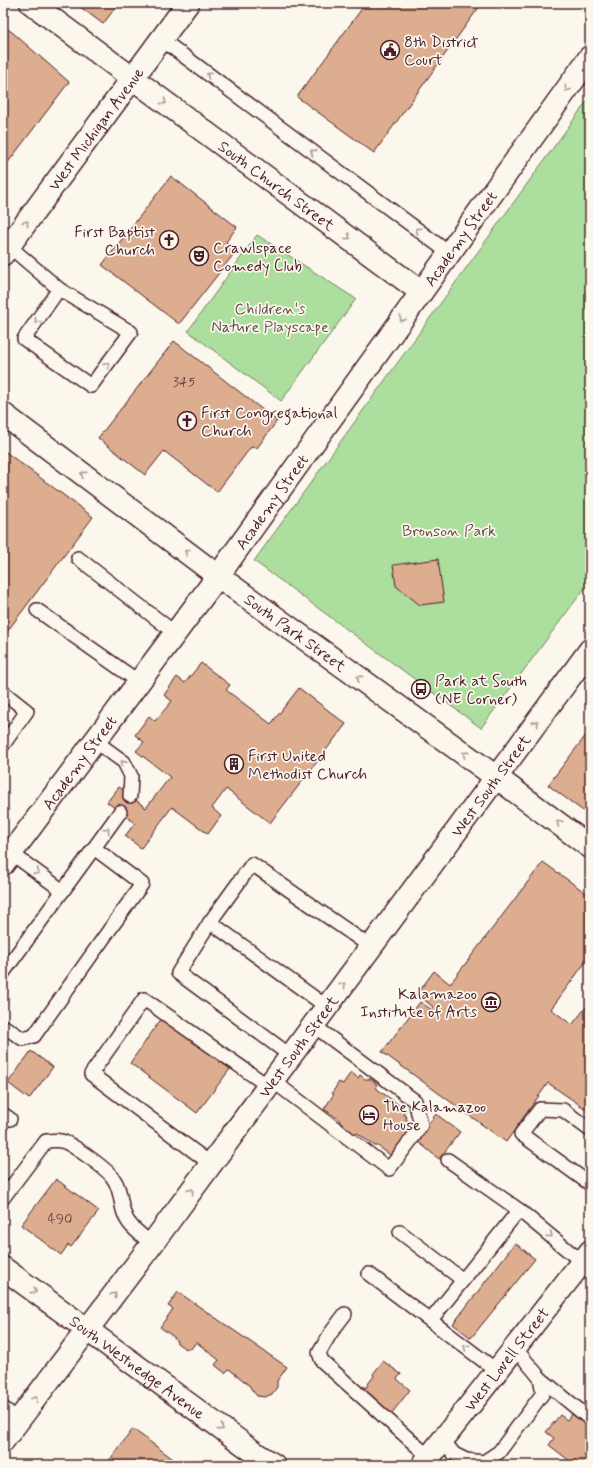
<svg xmlns="http://www.w3.org/2000/svg" width="593" height="1468" viewBox="0 0 593 1468" font-family="Mynerve,sans-serif">
  <rect width="100%" height="100%" fill="#fbf7ec"/>
  <filter id="ink" filterUnits="userSpaceOnUse"><feTurbulence type="fractalNoise" baseFrequency=".025" numOctaves="2"/><feDisplacementMap in="SourceGraphic" scale="8" xChannelSelector="R" yChannelSelector="G"/><feConvolveMatrix kernelMatrix="1 2 1 2 8 2 1 2 1" color-interpolation-filters="sRGB"/></filter>
  <g filter="url(#ink)">
    <g fill="#acde9e" stroke="#7b7e64">
      <path d="M 590,97 L 590,581 L 481,728 L 254,561 Z"/>
      <path d="M 257,235 L 356,299 L 281,401 L 188,331 Z"/>
    </g>
    <g fill="#ddad8f" stroke="#4a1f2b">
      <path d="M 75,3 L 119,3 L 103,24 Z"/>
      <path d="M 366,3 L 482,3 L 374,153 L 297,97 Z"/>
      <path d="M 3,26 L 12,32 L 69,82 L 3,169 Z"/>
      <path d="M 171,176 L 237,227 L 226,242 L 237,250 L 179,324 L 102,265 Z"/>
      <path d="M 174,341 L 277,421 L 257,448 L 251,447 L 217,492 L 164,451 L 145,475 L 98,438 Z"/>
      <path d="M 3,450 L 93,517 L 3,637 Z"/>
      <path d="M 438,559 L 444,602 L 420,605 L 396,586 L 393,565 Z"/>
      <path d="M 201,663 L 230,685 L 226,690 L 271,724 L 299,688 L 346,724 L 270,823 L 226,789 L 212,808 L 221,816 L 208,834 L 172,807 L 141,848 L 125,836 L 135,823 L 107,802 L 119,787 L 146,808 L 170,777 L 136,751 L 144,742 L 135,735 L 149,716 L 155,721 L 172,701 L 164,695 L 177,677 L 185,683 Z"/>
      <path d="M 590,730 L 590,816 L 548,785 Z"/>
      <path d="M 543,862 L 590,896 L 590,956 L 551,1009 L 572,1025 L 590,1002 L 590,1112 L 548,1083 L 506,1142 L 382,1052 L 420,1002 L 432,1010 L 433,1007 L 417,994 L 434,971 L 450,984 Z"/>
      <path d="M 162,1018 L 230,1069 L 197,1113 L 130,1063 Z"/>
      <path d="M 31,1051 L 53,1067 L 29,1099 L 8,1083 Z"/>
      <path d="M 351,1072 L 358,1078 L 360,1075 L 365,1079 L 371,1079 L 376,1083 L 377,1089 L 406,1110 L 403,1114 L 407,1117 L 406,1119 L 416,1127 L 393,1157 L 378,1146 L 375,1146 L 357,1133 L 355,1135 L 338,1123 L 340,1120 L 324,1109 L 334,1094 L 332,1093 L 339,1082 L 343,1084 Z"/>
      <path d="M 436,1114 L 460,1132 L 439,1159 L 416,1140 Z"/>
      <path d="M 56,1179 L 99,1211 L 71,1247 L 68,1245 L 61,1255 L 21,1225 Z"/>
      <path d="M 515,1243 L 535,1259 L 471,1338 L 453,1324 Z"/>
      <path d="M 178,1292 L 287,1367 L 277,1381 L 277,1387 L 272,1394 L 265,1397 L 257,1396 L 252,1390 L 249,1385 L 229,1369 L 225,1373 L 215,1365 L 219,1360 L 196,1342 L 191,1349 L 184,1348 L 177,1343 L 175,1338 L 160,1327 L 173,1309 L 168,1306 Z"/>
      <path d="M 383,1361 L 401,1374 L 397,1379 L 410,1390 L 391,1414 L 379,1405 L 356,1395 L 363,1386 L 366,1388 L 368,1384 L 374,1376 L 373,1374 Z"/>
      <path d="M 574,1411 L 590,1423 L 590,1465 L 575,1465 L 549,1445 L 554,1438 L 546,1432 L 560,1415 L 567,1420 Z"/>
      <path d="M 133,1429 L 181,1465 L 106,1465 Z"/>
    </g>
    <g fill="none" stroke-linecap="round" stroke-linejoin="round">
      <defs>
        <g id="lane">
          <path d="M 161,39 L 449,253"/>
          <path d="M 9,246 L 59,289 L 131,332 L 91,386 L 24,339 L 59,289"/>
          <path d="M 78,558 L 175,633"/>
          <path d="M 37,610 L 139,682"/>
          <path d="M 3,692 L 27,711 L 3,745"/>
          <path d="M 95,741 L 124,762 L 131,776 L 130,796"/>
          <path d="M 94,848 L 120,812"/>
          <path d="M 11,853 L 63,891"/>
          <path d="M 210,922 L 178,973 L 291,1056"/>
          <path d="M 3,973 L 94,848 L 142,884 L 34,1036 L 23,1039 L 3,1026"/>
          <path d="M 327,1007 L 210,922 L 252,864 L 371,947"/>
          <path d="M 273,1081 L 389,1169 L 414,1136 L 421,1125 L 415,1101 L 313,1025"/>
          <path d="M 3,1114 L 10,1119"/>
          <path d="M 590,1130 L 563,1110 L 540,1109 L 521,1134 L 590,1184"/>
          <path d="M 448,1160 L 519,1210 L 582,1262"/>
          <path d="M 211,1164 L 91,1074 L 144,999 L 268,1086"/>
          <path d="M 3,1198 L 46,1141 C 50,1141 56,1140 61,1141 C 70,1142 108,1170 113,1178 C 123,1191 119,1210 129,1223 C 135,1231 145,1238 152,1244"/>
          <path d="M 400,1232 L 463,1280"/>
          <path d="M 369,1274 L 497,1371"/>
          <path d="M 345,1314 L 330,1334 L 319,1353 L 322,1361 L 429,1457"/>
          <path d="M 431,1320 L 519,1210"/>
          <path d="M 540,1378 L 590,1419"/>
          <path d="M 3,1408 L 19,1420"/>
          <path d="M 443,1440 L 454,1454 L 466,1460 L 484,1462 L 499,1452 L 543,1393 L 540,1378 L 515,1348"/>
        </g>
        <g id="street">
          <path id="s1" d="M 31,3 L 421,292"/>
          <path id="s2" d="M 3,864 L 218,576 L 590,57"/>
          <path id="s3" d="M 3,1441 L 152,1244 L 590,650"/>
        </g>
        <g id="secondary">
          <path id="s4" d="M 423,1465 L 590,1252"/>
        </g>
        <g id="primary">
          <path id="s5" d="M 3,254 L 188,3"/>
          <path id="s6" d="M 3,414 L 218,576 L 496,777 L 590,847"/>
          <path id="s7" d="M 3,1268 L 258,1455 L 274,1465"/>
        </g>
      </defs>
      <use href="#lane" stroke="#4a1f2b" stroke-width="16"/>
      <use href="#street" stroke="#4a1f2b" stroke-width="25"/>
      <use href="#secondary" stroke="#4a1f2b" stroke-width="25"/>
      <use href="#primary" stroke="#4a1f2b" stroke-width="25"/>
      <use href="#lane" stroke="#fbf7ec" stroke-width="13"/>
      <use href="#street" stroke="#fbf7ec" stroke-width="22"/>
      <use href="#secondary" stroke="#fbf7ec" stroke-width="22"/>
      <use href="#primary" stroke="#fbf7ec" stroke-width="22"/>
    </g>
    <defs><path id="oneway-chevron" d="M-2-3.5L2.5 0L-2 3.5" fill="none" stroke-width="1.6" stroke-linecap="round" stroke-linejoin="round"/></defs>
    <g stroke="#ab9695">
      <use href="#oneway-chevron" transform="translate(209 75) rotate(-143)"/>
      <use href="#oneway-chevron" transform="translate(567 89) rotate(126)"/>
      <use href="#oneway-chevron" transform="translate(164 102) rotate(37)"/>
      <use href="#oneway-chevron" transform="translate(313 152) rotate(-143)"/>
      <use href="#oneway-chevron" transform="translate(26 223) rotate(-53)"/>
      <use href="#oneway-chevron" transform="translate(418 230) rotate(-143)"/>
      <use href="#oneway-chevron" transform="translate(348 237) rotate(36)"/>
      <use href="#oneway-chevron" transform="translate(402 319) rotate(126)"/>
      <use href="#oneway-chevron" transform="translate(37 321) rotate(126)"/>
      <use href="#oneway-chevron" transform="translate(107 365) rotate(-53)"/>
      <use href="#oneway-chevron" transform="translate(83 474) rotate(-143)"/>
      <use href="#oneway-chevron" transform="translate(187 552) rotate(-143)"/>
      <use href="#oneway-chevron" transform="translate(359 678) rotate(-144)"/>
      <use href="#oneway-chevron" transform="translate(536 723) rotate(-54)"/>
      <use href="#oneway-chevron" transform="translate(465 754) rotate(-144)"/>
      <use href="#oneway-chevron" transform="translate(123 763) rotate(-129)"/>
      <use href="#oneway-chevron" transform="translate(559 823) rotate(-143)"/>
      <use href="#oneway-chevron" transform="translate(107 830) rotate(-54)"/>
      <use href="#oneway-chevron" transform="translate(37 872) rotate(35)"/>
      <use href="#oneway-chevron" transform="translate(343 985) rotate(-53)"/>
      <use href="#oneway-chevron" transform="translate(191 1191) rotate(-54)"/>
      <use href="#oneway-chevron" transform="translate(550 1235) rotate(39)"/>
      <use href="#oneway-chevron" transform="translate(34 1291) rotate(36)"/>
      <use href="#oneway-chevron" transform="translate(114 1295) rotate(-53)"/>
      <use href="#oneway-chevron" transform="translate(466 1347) rotate(-142)"/>
      <use href="#oneway-chevron" transform="translate(35 1399) rotate(-53)"/>
      <use href="#oneway-chevron" transform="translate(221 1428) rotate(36)"/>
    </g>
  </g>
  <defs>
    <symbol id="civic-ring" viewBox="-11 -11 22 22"><circle r="9.5" fill="#fbf7ec" stroke="#4a1f2b" stroke-width="1.5"/><path d="M-.6-6.5H3V-4.5H.6V-3L4-1V1h2V6H-6V1h2V-1L-.6-3ZM-1.2 2.5V6h2.4V2.5Z" fill="#4a1f2b"/></symbol>
    <symbol id="church-ring" viewBox="-11 -11 22 22"><circle r="9.5" fill="#fbf7ec" stroke="#4a1f2b" stroke-width="1.5"/><path d="M-1.2-6h2.4v3.5h3.3v2.4h-3.3V6h-2.4V-.1h-3.3v-2.4h3.3Z" fill="#4a1f2b"/></symbol>
    <symbol id="theatre-ring" viewBox="-11 -11 22 22"><circle r="9.5" fill="#fbf7ec" stroke="#4a1f2b" stroke-width="1.5"/><path d="M-5-5.5Q0-4 5-5.5V0Q5 5 0 6Q-5 5-5 0ZM-3.3-2.5H-1v1.5H-3.3ZM1-2.5H3.3v1.5H1ZM-2.8 1Q0 5.5 2.8 1Z" fill="#4a1f2b"/></symbol>
    <symbol id="bus-ring" viewBox="-11 -11 22 22"><circle r="9.5" fill="#fbf7ec" stroke="#4a1f2b" stroke-width="1.5"/><path d="M-5-6H5V4H4V6H2V4H-2V6H-4V4H-5ZM-3.5-4V0h7V-4ZM-3.5 1.2v1.5H-2V1.2ZM2 1.2v1.5H3.5V1.2Z" fill="#4a1f2b"/></symbol>
    <symbol id="building-ring" viewBox="-11 -11 22 22"><circle r="9.5" fill="#fbf7ec" stroke="#4a1f2b" stroke-width="1.5"/><path d="M-4-6H4V6H1V3H-1V6H-4ZM-2.5-4.3h1.7v1.8h-1.7ZM.8-4.3h1.7v1.8H.8ZM-2.5-1h1.7V.8h-1.7ZM.8-1h1.7V.8H.8Z" fill="#4a1f2b"/></symbol>
    <symbol id="museum-ring" viewBox="-11 -11 22 22"><circle r="9.5" fill="#fbf7ec" stroke="#4a1f2b" stroke-width="1.5"/><path d="M0-6L6-3V-2H-6V-3ZM-5-1h2V3h-2ZM-1-1h2V3h-2ZM3-1h2V3H3ZM-6 4H6V6H-6Z" fill="#4a1f2b"/></symbol>
    <symbol id="hotel-ring" viewBox="-11 -11 22 22"><circle r="9.5" fill="#fbf7ec" stroke="#4a1f2b" stroke-width="1.5"/><path d="M-6-4.5h1.5V1H6V5H4.5V3h-9V5H-6ZM-4 0a1.8 1.8 0 1 1 3.6 0ZM.5 0V-2.5h3Q6-2.5 6 0Z" fill="#4a1f2b"/></symbol>
  </defs>
  <g fill-rule="evenodd">
    <use href="#civic-ring" x="379" y="39" width="22" height="22"/>
    <use href="#church-ring" x="158" y="229" width="22" height="22"/>
    <use href="#theatre-ring" x="188" y="245" width="22" height="22"/>
    <use href="#church-ring" x="176" y="410" width="22" height="22"/>
    <use href="#bus-ring" x="410" y="678" width="22" height="22"/>
    <use href="#building-ring" x="223" y="753" width="22" height="22"/>
    <use href="#museum-ring" x="480" y="991" width="22" height="22"/>
    <use href="#hotel-ring" x="358" y="1104" width="22" height="22"/>
  </g>
  <g text-anchor="middle" stroke-width="3.5" stroke-linejoin="round" paint-order="stroke">
    <g font-size="14" fill="#6f4244">
      <text x="184" y="386">345</text>
      <text x="60" y="1223">490</text>
    </g>
    <g font-size="16" fill="#4a1f2b" stroke="#fbf7ec" text-anchor="start">
      <text x="404" y="47">8th District<tspan x="404" dy="18">Court</tspan></text>
      <text x="155" y="237" text-anchor="end">First Baptist<tspan x="155" dy="18">Church</tspan></text>
      <text x="213" y="253">Crawlspace<tspan x="213" dy="18">Comedy Club</tspan></text>
      <text x="201" y="418">First Congregational<tspan x="201" dy="18">Church</tspan></text>
      <text x="435" y="686">Park at South<tspan x="435" dy="18">(NE Corner)</tspan></text>
      <text x="248" y="761">First United<tspan x="248" dy="18">Methodist Church</tspan></text>
      <text x="477" y="999" text-anchor="end">Kalamazoo<tspan x="477" dy="18">Institute of Arts</tspan></text>
      <text x="383" y="1112">The Kalamazoo<tspan x="383" dy="18">House</tspan></text>
    </g>
    <g font-size="16" fill="#4a1f2b" stroke="#fbf7ec">
      <text dy="6" stroke="none"><textPath href="#s5" startOffset="156">West Michigan Avenue</textPath></text>
      <text dy="6" stroke="none"><textPath href="#s1" startOffset="306">South Church Street</textPath></text>
      <text dy="6" stroke="none"><textPath href="#s2" startOffset="775">Academy Street</textPath></text>
      <text dy="6" stroke="none"><textPath href="#s2" startOffset="451">Academy Street</textPath></text>
      <text dy="6" stroke="none"><textPath href="#s6" startOffset="365">South Park Street</textPath></text>
      <text dy="6" stroke="none"><textPath href="#s2" startOffset="127">Academy Street</textPath></text>
      <text dy="6" stroke="none"><textPath href="#s3" startOffset="817">West South Street</textPath></text>
      <text dy="6" stroke="none"><textPath href="#s3" startOffset="493">West South Street</textPath></text>
      <text dy="6" stroke="none"><textPath href="#s4" startOffset="135">West Lovell Street</textPath></text>
      <text dy="6" stroke="none"><textPath href="#s7" startOffset="167">South Westnedge Avenue</textPath></text>
    </g>
    <g font-size="16" fill="#624f48" stroke="#fbf7ec">
      <text x="270" y="314">Children's<tspan x="270" dy="18">Nature Playscape</tspan></text>
      <text x="449" y="536">Bronson Park</text>
    </g>
  </g>
  <rect width="593" height="1468" fill="none" stroke="#fbf7ec" stroke-width="16"/>
  <rect x="8" y="8" width="577" height="1452" fill="none" stroke="#4a1f2b" stroke-width="1.5" filter="url(#ink)"/>
</svg>
